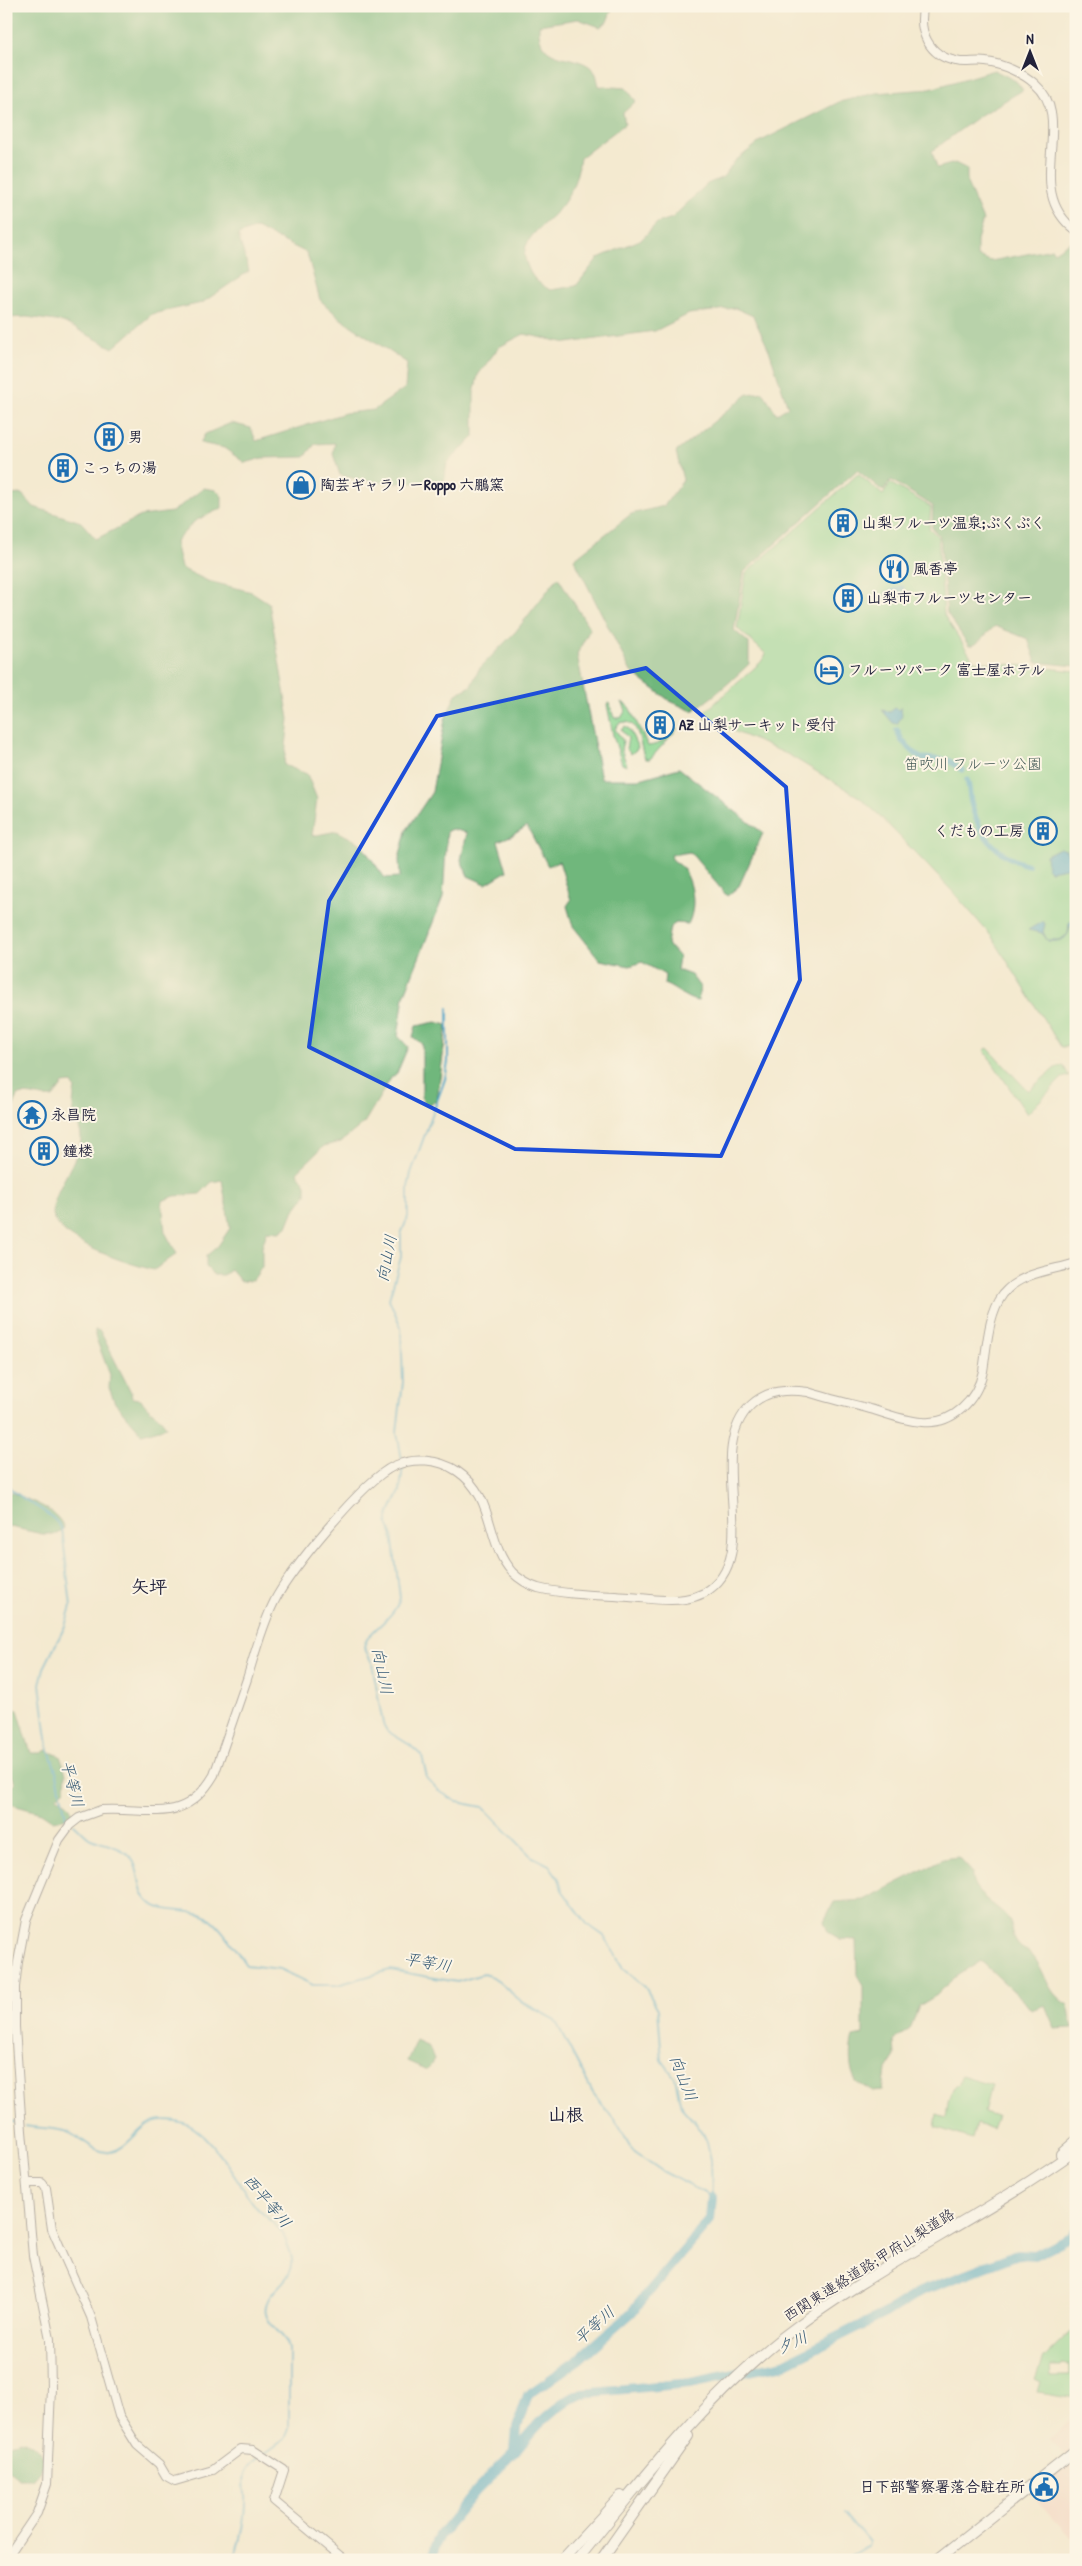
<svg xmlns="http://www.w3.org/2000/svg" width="1082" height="2566" viewBox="0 0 1082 2566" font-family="'Patrick Hand','Klee One',sans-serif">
  <rect width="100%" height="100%" fill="#fcf5e5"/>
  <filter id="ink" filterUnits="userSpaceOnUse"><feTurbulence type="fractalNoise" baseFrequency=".02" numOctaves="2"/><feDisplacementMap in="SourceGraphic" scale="10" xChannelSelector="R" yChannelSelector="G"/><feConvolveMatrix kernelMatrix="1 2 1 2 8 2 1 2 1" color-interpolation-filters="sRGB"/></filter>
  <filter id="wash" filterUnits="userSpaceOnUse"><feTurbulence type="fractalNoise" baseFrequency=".0096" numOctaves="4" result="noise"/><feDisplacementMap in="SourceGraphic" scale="20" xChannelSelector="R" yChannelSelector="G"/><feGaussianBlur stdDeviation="1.12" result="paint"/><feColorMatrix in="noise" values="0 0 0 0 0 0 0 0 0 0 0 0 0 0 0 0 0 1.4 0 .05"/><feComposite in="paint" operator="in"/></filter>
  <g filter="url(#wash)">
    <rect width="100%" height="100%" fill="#f4ead0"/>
    <g fill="#f5d2c3">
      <path d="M 1076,2417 L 1076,2450 L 1066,2457 L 1051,2439 L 1070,2419 Z"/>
      <path d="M 1076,2460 L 1076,2538 L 1074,2536 L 1071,2538 L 1026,2488 L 1041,2476 L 1049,2480 Z"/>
    </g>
    <g fill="#8bd692" stroke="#567c66" fill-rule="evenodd">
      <path d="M 858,474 L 883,495 L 890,483 L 931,507 L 929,528 L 938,537 L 944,615 L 974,661 L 1076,671 L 1076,1046 L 1061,1047 L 992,937 L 953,892 L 879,815 L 859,797 L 789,755 L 706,719 L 705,712 L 761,662 L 766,654 L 737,628 L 746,573 Z"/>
      <path d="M 622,702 L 629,707 L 648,746 C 661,745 668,738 674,728 L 677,729 L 650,759 L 646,759 C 638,750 643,716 619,723 L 615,729 L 623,741 L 621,749 L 627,766 L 622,764 L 613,735 L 607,704 L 609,703 L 614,718 L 621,718 L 626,710 Z"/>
      <path d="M 625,726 L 629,729 L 638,748 L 631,754 L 626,749 L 628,738 L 621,730 Z"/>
      <path d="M 988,1048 L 1028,1091 L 1055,1068 L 1063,1065 L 1069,1076 L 1062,1078 L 1027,1114 L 984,1050 Z"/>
      <path d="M 961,2076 L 991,2085 L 984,2112 L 997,2116 L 992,2129 L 976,2124 L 972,2139 L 935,2127 L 937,2115 L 946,2118 C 948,2105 947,2091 959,2084 Z"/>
      <path d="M 1071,2331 L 1076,2334 L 1076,2398 L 1038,2392 L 1041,2382 L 1035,2379 L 1043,2358 ZM 1062,2364 L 1070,2365 L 1070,2376 L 1051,2376 L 1050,2366 L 1061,2366 Z"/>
    </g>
    <g fill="#70b77c" stroke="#496c5c">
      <path d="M 6,6 L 613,6 L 607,22 L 600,27 L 578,19 L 539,25 C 536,69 583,49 596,74 C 597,77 598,82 599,86 L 626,88 L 636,101 L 623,113 L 625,124 L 580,158 C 578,174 573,190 563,204 C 551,222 517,238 526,262 C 532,279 536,281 550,290 L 576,286 L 598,258 L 642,239 L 657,223 L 672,218 L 707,184 L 723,177 L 735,161 L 761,141 L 839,102 L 876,93 L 930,89 L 994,70 L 1016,81 L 1023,90 L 979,116 L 932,151 L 937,168 L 955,163 L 967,169 L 967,183 L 983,220 L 977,240 L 977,256 L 991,261 L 1052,249 L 1054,252 L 1073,240 L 1076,241 L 1076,666 L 1036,662 L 1028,639 L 995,626 L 976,644 L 969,646 L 947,613 L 940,537 L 932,528 L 933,506 L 891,480 L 883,491 L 857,470 L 744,572 L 734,630 L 749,643 L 749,664 C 731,681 713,698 692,711 L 670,701 L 631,672 L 574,559 L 631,514 L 664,506 L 683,480 L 676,452 L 748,394 L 763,392 L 777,414 L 788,407 L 769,350 L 753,316 L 735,308 L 689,314 L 655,331 L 567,343 L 524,334 L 499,347 L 478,375 L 474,393 L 474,437 L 447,463 L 444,481 C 409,484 374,485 340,475 L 333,454 L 335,443 L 315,444 L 305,457 L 263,458 L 245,463 L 224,448 L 200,443 L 205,434 L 231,423 L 251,428 L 256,441 L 345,413 L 374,410 L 405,388 L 407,363 L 341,319 L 320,300 L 307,253 L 256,228 L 238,235 L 249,271 L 202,303 L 152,314 L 113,348 L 63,322 L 27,317 L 6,318 Z"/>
      <path d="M 204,488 L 216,490 L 222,496 L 222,508 L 195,521 L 175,542 L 181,568 L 208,581 L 252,592 L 269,603 L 289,719 L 284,765 L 307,774 L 317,799 L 312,836 L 337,831 L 360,843 L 385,878 L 400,877 L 399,859 L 406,831 L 432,792 L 445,719 L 456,694 L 471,686 L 479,669 L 516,631 L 558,577 L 590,629 L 577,654 L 601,779 L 640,779 L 679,768 L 763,833 L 739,886 L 727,896 L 690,852 L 671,855 L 672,859 C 675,862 681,865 684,870 C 694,885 696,909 688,924 L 676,923 L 670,927 L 667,944 L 679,957 L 677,970 L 691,975 L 700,987 L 698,1001 C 685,999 677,989 664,984 L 665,975 L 642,962 L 630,966 L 600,960 L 573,926 L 567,906 L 571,900 L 559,861 L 548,866 L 527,826 L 513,835 L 498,841 L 507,871 L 486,884 L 468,876 L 461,860 L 467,833 L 452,829 L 447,831 L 443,897 L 404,996 L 398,1036 L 408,1047 L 397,1073 L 391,1078 L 364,1123 L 341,1142 L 324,1146 L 297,1172 L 306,1185 L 306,1195 L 293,1212 L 287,1227 L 280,1232 L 267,1231 L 262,1248 L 262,1267 L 253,1280 L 241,1282 L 231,1270 L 224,1275 L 214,1275 L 206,1267 L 206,1256 L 218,1246 L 230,1228 L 222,1180 L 212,1182 L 200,1194 L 175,1196 L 162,1201 L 165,1232 L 177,1254 L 154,1270 C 130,1264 47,1240 53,1207 C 58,1184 77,1162 81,1140 C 82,1130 74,1117 73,1107 C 73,1101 74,1094 75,1088 L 72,1083 L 63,1084 L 53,1097 C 40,1099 31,1092 18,1095 L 12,1111 L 6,1119 L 6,495 L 22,494 L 34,507 L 81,522 L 96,539 L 141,516 L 172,512 Z"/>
      <path d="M 436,1022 L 447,1025 L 437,1101 L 427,1105 L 422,1099 L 422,1044 L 413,1037 L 416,1026 Z"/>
      <path d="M 95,1330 L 100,1331 L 131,1392 L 132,1398 L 141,1399 C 147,1411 161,1415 166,1427 L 142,1434 L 115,1403 L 109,1388 L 110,1375 L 95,1336 Z"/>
      <path d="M 6,1481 L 10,1492 C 29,1501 56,1507 64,1528 L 57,1534 L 42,1534 L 6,1526 Z"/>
      <path d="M 6,1707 L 18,1710 L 31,1753 L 42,1753 L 46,1750 L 60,1756 L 66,1773 L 65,1789 L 56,1797 C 66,1802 72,1804 72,1817 L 53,1821 L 41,1813 L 6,1803 L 6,1792 L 15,1782 L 6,1762 Z"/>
      <path d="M 958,1857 L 972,1872 C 969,1894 996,1903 1008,1918 C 1013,1924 1012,1934 1015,1940 C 1022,1952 1026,1948 1032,1955 C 1047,1972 1045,1992 1068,2005 L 1073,2028 L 1055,2029 L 1045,2005 L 1031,2010 L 1023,2000 L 981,1961 L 953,1979 L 937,1995 L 919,2006 L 910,2029 L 894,2040 L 895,2056 L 886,2070 L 883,2091 L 873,2092 C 869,2089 860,2085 856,2081 C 849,2070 849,2049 853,2037 L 863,2035 L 863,1985 L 857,1975 L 856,1940 L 840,1939 L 828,1932 L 824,1921 L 834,1902 L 864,1900 L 943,1859 Z"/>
      <path d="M 416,2041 L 429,2047 L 434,2059 L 427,2070 L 407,2061 Z"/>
      <path d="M 21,2440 C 35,2445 41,2449 45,2464 L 32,2479 L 19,2479 L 6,2469 L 6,2446 Z"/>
    </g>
    <g fill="#4aa7c9" stroke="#366482">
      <path d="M 901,707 L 902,716 L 897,724 L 893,723 L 882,710 L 890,712 L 895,708 L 898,710 Z"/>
      <path d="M 1060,848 L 1066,850 L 1068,856 L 1073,858 L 1071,862 L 1076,861 L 1076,866 L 1050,871 L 1047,868 L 1046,855 Z"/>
      <path d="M 1074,919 L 1076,920 L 1076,927 L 1074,925 L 1070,926 C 1069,939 1060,942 1048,941 L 1042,933 L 1028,930 L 1043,921 L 1045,924 L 1043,932 L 1047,940 L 1060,940 L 1068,934 L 1069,923 Z"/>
    </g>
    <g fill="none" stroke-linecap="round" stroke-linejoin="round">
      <g stroke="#4aa7c9" stroke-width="2">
        <path d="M 402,1460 L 397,1432 L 403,1382 L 401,1327 L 389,1299 L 401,1257 L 401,1234 L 408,1217 L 408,1188 L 411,1173 L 445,1079 L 448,1062 L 448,1008"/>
        <path d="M 6,1484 C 22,1503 49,1508 62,1529 L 71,1606 L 65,1626 L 44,1668 L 40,1684 L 48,1747 L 57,1774 L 66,1818 L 70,1821"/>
        <path d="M 74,1824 C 79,1828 85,1836 91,1839 C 103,1844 125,1847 132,1859 C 141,1872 137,1891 149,1902 C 161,1913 186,1909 201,1914 C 220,1921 235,1950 246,1965 L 280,1969 L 313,1985 L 337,1985 L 390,1970 L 457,1982 L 483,1974 L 493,1977 L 522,2002 L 555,2020 L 593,2093 L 619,2126 L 632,2150 L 662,2171 L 712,2197 L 711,2160 L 707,2142 L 701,2129 L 681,2107 L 675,2078 L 662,2060 L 658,2009 L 645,1987 L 623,1968 L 604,1936 L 587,1924 L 562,1890 L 559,1879 L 549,1865 L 531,1856 L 483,1807 L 457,1802 L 439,1791 L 427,1778 L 422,1756 L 410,1745 L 387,1731 L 383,1724 L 372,1663 L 364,1647 C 367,1630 394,1620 400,1598 L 392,1534 L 387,1524 L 389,1514 L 400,1491 L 403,1465"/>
        <path d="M 6,2119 L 18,2124"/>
        <path d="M 25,2126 C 40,2129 56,2127 70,2133 C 82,2138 96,2154 110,2152 C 131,2149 140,2119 164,2120 C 177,2120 189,2123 199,2132 C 221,2150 238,2184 256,2207 C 264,2216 277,2224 283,2234 C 286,2241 291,2252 292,2259 C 296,2282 261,2291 266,2314 C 269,2328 286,2334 289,2348 L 289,2429 L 285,2439 L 264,2454"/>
        <path d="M 231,2560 C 241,2548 246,2510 245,2494 C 243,2476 243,2468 260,2457"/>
        <path d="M 843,2560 L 867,2546 L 868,2542 L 844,2513"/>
      </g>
      <g stroke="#4aa7c9" stroke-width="5.5">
        <path d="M 887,594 L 902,588"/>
        <path d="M 897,730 L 902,741 L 920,758 L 948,760 L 962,770"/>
        <path d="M 967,780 C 970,788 969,797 972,806 C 979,835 999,858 1028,865"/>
      </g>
      <g stroke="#4aa7c9" stroke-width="10">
        <path d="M 515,2452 C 535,2428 552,2406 582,2393 L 690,2383 L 784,2364 L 886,2313 L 921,2291 L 1018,2254 L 1034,2255 L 1072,2236 L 1076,2228"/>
        <path d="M 430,2560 L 440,2535 L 476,2491 L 515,2452 L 517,2427 L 528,2395 L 578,2360 L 631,2313 L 710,2220 L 712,2197"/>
      </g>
    </g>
  </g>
  <g filter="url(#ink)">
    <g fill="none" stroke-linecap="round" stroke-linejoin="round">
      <defs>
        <g id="minor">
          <path d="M 924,6 C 917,31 929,56 956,61 C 966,64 976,60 986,62 C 1002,64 1023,73 1035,84 C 1078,121 1020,189 1076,231"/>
          <path d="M 27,2183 L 42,2183 L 46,2188 L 52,2229 L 91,2317 L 119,2416 L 137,2445 L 159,2464 L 166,2476 L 175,2481 L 213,2470 L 241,2449 L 253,2450 L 284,2470 L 274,2501 L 345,2560"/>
          <path d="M 6,2559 L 37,2513 L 47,2484 L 51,2388 L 50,2339 L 33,2256 L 22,2131 L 15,2027 L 15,1987 L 18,1962 L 26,1920 L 59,1840 L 70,1825 L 79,1818 L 101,1810 C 151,1807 184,1826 214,1775 C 225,1743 236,1711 247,1679 C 255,1653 262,1626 274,1602 C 288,1572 365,1479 394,1466 C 414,1457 439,1459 457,1471 C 496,1497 485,1542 512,1572 C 519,1579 529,1585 538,1588 C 567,1595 599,1595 629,1597 C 647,1598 666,1602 685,1599 C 692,1598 698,1596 704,1593 C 767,1557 701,1453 751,1405 C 767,1390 787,1389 808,1392 C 829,1399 852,1404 874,1410 C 889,1415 906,1421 922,1422 C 953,1425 977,1400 983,1371 C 987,1347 988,1314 1003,1294 C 1021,1272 1051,1271 1076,1263"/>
        </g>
        <g id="highway">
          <path d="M 1061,2154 L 1076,2141"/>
          <path d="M 562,2560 L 621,2496"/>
          <path d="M 577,2560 C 640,2482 703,2401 782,2338 C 874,2266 982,2218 1076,2150"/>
          <path d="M 601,2560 L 688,2436"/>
          <path d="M 937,2560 L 1076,2450"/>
        </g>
      </defs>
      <use href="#minor" stroke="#6c686f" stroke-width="10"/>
      <use href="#highway" stroke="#6c686f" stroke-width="12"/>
      <use href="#minor" stroke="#fff" stroke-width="8"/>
      <use href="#highway" stroke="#fff" stroke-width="10"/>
    </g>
  </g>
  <path d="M0 0H1082V2566H0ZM 646,668 L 786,787 L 800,980 L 721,1156 L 515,1149 L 309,1047 L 329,901 L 437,716 Z" fill="#f4ead0" fill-opacity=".55" fill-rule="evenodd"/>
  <path fill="none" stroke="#1d4ed8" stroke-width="4" stroke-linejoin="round" d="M 646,668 L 786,787 L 800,980 L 721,1156 L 515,1149 L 309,1047 L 329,901 L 437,716 Z"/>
  <defs>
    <symbol id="building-ring" viewBox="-11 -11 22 22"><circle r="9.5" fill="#fcf5e5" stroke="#1f6fb2" stroke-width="1.5"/><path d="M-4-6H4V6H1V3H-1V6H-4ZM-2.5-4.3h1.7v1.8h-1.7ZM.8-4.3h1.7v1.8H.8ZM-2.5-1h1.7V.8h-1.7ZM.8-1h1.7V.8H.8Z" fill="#1f6fb2"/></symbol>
    <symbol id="shop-ring" viewBox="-11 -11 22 22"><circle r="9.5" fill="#fcf5e5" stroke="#1f6fb2" stroke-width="1.5"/><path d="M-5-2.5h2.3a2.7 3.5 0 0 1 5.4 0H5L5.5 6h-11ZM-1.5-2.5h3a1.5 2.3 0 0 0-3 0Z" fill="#1f6fb2"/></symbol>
    <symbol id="restaurant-ring" viewBox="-11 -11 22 22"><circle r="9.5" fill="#fcf5e5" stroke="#1f6fb2" stroke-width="1.5"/><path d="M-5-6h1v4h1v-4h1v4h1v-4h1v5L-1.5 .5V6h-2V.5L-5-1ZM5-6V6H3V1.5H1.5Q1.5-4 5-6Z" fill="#1f6fb2"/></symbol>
    <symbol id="hotel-ring" viewBox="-11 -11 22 22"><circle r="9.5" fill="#fcf5e5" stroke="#1f6fb2" stroke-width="1.5"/><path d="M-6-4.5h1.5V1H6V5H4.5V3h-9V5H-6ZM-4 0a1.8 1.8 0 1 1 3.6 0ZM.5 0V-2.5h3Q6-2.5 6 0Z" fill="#1f6fb2"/></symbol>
    <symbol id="temple-ring" viewBox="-11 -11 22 22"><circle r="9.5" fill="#fcf5e5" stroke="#1f6fb2" stroke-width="1.5"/><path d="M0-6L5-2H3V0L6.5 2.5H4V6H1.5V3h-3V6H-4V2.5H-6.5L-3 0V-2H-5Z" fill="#1f6fb2"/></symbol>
    <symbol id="civic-ring" viewBox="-11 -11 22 22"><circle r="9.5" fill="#fcf5e5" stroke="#1f6fb2" stroke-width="1.5"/><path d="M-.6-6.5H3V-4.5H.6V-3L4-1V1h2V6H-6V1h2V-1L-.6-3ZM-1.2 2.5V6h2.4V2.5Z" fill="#1f6fb2"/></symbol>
  </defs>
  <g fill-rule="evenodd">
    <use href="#building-ring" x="93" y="421" width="32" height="32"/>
    <use href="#building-ring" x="47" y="452" width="32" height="32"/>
    <use href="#shop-ring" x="285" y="469" width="32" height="32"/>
    <use href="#building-ring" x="827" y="507" width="32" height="32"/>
    <use href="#restaurant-ring" x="878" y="553" width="32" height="32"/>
    <use href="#building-ring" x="832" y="582" width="32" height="32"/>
    <use href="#hotel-ring" x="813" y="654" width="32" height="32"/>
    <use href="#building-ring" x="644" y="709" width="32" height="32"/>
    <use href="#building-ring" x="1027" y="815" width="32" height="32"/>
    <use href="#temple-ring" x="16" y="1099" width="32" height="32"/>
    <use href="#building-ring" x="28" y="1135" width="32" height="32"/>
    <use href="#civic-ring" x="1028" y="2471" width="32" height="32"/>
  </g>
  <g text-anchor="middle" stroke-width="4" stroke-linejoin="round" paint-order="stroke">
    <g font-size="15" font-weight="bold" fill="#22223b" stroke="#fcf5e5" text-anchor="start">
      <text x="128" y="442">男</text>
      <text x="82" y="473">こっちの湯</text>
      <text x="320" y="490">陶芸ギャラリーRoppo 六鵬窯</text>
      <text x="862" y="528">山梨フルーツ温泉;ぷくぷく</text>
      <text x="913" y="574">風香亭</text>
      <text x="867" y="603">山梨市フルーツセンター</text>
      <text x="848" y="675">フルーツパーク 富士屋ホテル</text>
      <text x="679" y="730">AZ 山梨サーキット 受付</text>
      <text x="1024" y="836" text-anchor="end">くだもの工房</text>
      <text x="51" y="1120">永昌院</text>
      <text x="63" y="1156">鐘楼</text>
      <text x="1025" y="2492" text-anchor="end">日下部警察署落合駐在所</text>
    </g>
    <g font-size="15" fill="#425855" stroke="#fcf5e5">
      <text x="973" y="769">笛吹川 フルーツ公園</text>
    </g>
    <g font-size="15" fill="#22223b" stroke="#fcf5e5">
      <text transform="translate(869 2265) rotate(-32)" y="5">西関東連絡道路;甲府山梨道路</text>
    </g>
    <g font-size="16" font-style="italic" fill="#325774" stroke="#fcf5e5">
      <text transform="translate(386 1258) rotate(-79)" y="6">向山川</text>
      <text transform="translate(383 1671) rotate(78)" y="6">向山川</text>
      <text transform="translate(73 1784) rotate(75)" y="6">平等川</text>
      <text transform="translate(428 1962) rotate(10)" y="6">平等川</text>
      <text transform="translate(684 2078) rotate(69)" y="6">向山川</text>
      <text transform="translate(268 2201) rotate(50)" y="6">西平等川</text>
      <text transform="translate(594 2325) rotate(-42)" y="6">平等川</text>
      <text transform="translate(792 2342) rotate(-24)" y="6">夕川</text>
    </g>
    <g font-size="18" font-weight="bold" fill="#22223b" stroke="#fcf5e5">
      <text x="149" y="1593">矢坪</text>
      <text x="566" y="2121">山根</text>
    </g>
  </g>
  <rect width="1082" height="2566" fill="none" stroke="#fcf5e5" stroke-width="25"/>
  <g transform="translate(1030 52)" stroke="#fcf5e5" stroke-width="4" paint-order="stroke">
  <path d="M0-4L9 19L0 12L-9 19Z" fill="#22223b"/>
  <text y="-8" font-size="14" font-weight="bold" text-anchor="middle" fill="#22223b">N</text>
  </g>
</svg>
